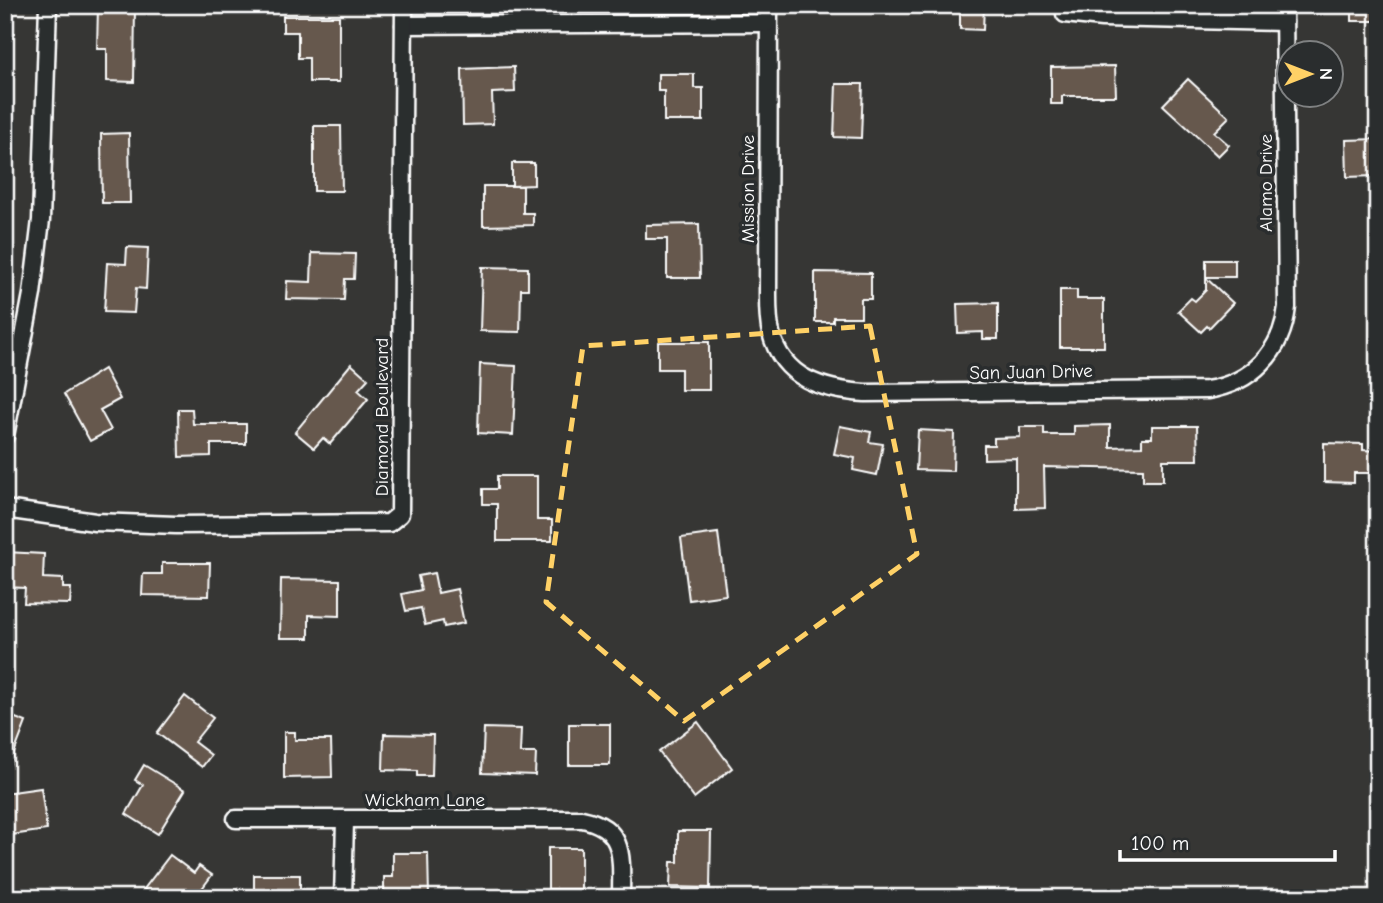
<svg xmlns="http://www.w3.org/2000/svg" width="1383" height="903" viewBox="0 0 1383 903" font-family="'Comic Neue',sans-serif">
  <rect width="100%" height="100%" fill="#363634"/>
  <filter id="ink" filterUnits="userSpaceOnUse"><feTurbulence type="fractalNoise" baseFrequency=".0143" numOctaves="2"/><feDisplacementMap in="SourceGraphic" scale="14" xChannelSelector="R" yChannelSelector="G"/><feConvolveMatrix kernelMatrix="1 2 1 2 8 2 1 2 1" color-interpolation-filters="sRGB"/></filter>
  <g filter="url(#ink)">
    <g fill="#66584e" stroke="#fff" stroke-width="2">
      <path d="M 960,5 L 984,5 L 983,30 L 960,29 Z"/>
      <rect x="1352" y="5" width="26" height="16"/>
      <path d="M 98,6 L 135,6 L 134,82 L 107,81 L 107,49 L 97,49 Z"/>
      <path d="M 283,16 L 339,16 L 339,82 L 309,82 L 309,58 L 298,58 L 298,32 L 283,32 Z"/>
      <path d="M 1115,66 L 1116,96 L 1062,96 L 1062,104 L 1051,104 L 1051,67 Z"/>
      <path d="M 514,67 L 515,92 L 492,93 L 493,124 L 463,125 L 462,69 Z"/>
      <path d="M 658,74 L 694,74 L 694,88 L 703,88 L 703,121 L 664,121 L 664,91 L 658,91 Z"/>
      <path d="M 1188,79 L 1229,117 L 1214,132 L 1229,145 L 1218,156 L 1163,105 Z"/>
      <path d="M 836,84 L 863,84 L 861,138 L 834,137 Z"/>
      <path d="M 314,126 L 341,126 L 342,191 L 314,191 Z"/>
      <path d="M 129,133 L 130,203 L 102,203 L 101,134 Z"/>
      <path d="M 1378,139 L 1375,176 L 1347,177 L 1346,140 Z"/>
      <path d="M 512,163 L 534,163 L 534,185 L 512,186 Z"/>
      <path d="M 483,186 L 523,186 L 523,213 L 533,213 L 533,225 L 483,226 Z"/>
      <path d="M 699,224 L 700,278 L 667,278 L 667,239 L 646,239 L 646,225 Z"/>
      <path d="M 127,247 L 148,248 L 146,289 L 136,288 L 134,313 L 104,312 L 107,263 L 126,264 Z"/>
      <path d="M 312,253 L 355,254 L 354,279 L 345,279 L 344,300 L 286,299 L 287,281 L 311,282 Z"/>
      <rect x="1206" y="260" width="29" height="17"/>
      <path d="M 482,267 L 528,268 L 528,289 L 521,289 L 520,332 L 480,331 Z"/>
      <path d="M 815,272 L 871,273 L 871,299 L 861,299 L 861,317 L 833,317 L 833,322 L 815,322 Z"/>
      <path d="M 1206,278 L 1233,303 L 1209,328 L 1207,326 L 1201,332 L 1178,311 L 1191,298 L 1195,301 L 1206,290 Z"/>
      <path d="M 1060,290 L 1077,290 L 1077,299 L 1104,299 L 1104,347 L 1060,347 Z"/>
      <path d="M 998,303 L 998,339 L 983,339 L 983,332 L 958,333 L 957,304 Z"/>
      <path d="M 658,342 L 709,342 L 709,390 L 681,390 L 681,369 L 658,369 Z"/>
      <path d="M 351,364 L 368,379 L 358,390 L 368,399 L 330,444 L 323,438 L 314,448 L 295,432 Z"/>
      <path d="M 480,364 L 516,366 L 513,435 L 478,433 Z"/>
      <path d="M 104,369 L 120,399 L 100,410 L 111,430 L 90,441 L 64,394 Z"/>
      <path d="M 178,409 L 192,409 L 193,424 L 246,424 L 246,444 L 211,444 L 211,456 L 179,457 Z"/>
      <path d="M 1110,425 L 1110,447 L 1142,446 L 1142,438 L 1152,438 L 1152,426 L 1197,426 L 1198,460 L 1163,460 L 1163,481 L 1143,481 L 1143,469 L 1044,467 L 1045,508 L 1016,509 L 1016,458 L 984,459 L 984,445 L 994,445 L 994,438 L 1020,437 L 1020,427 L 1044,427 L 1044,435 L 1074,435 L 1074,426 Z"/>
      <path d="M 840,426 L 871,432 L 869,442 L 883,444 L 877,475 L 853,470 L 855,458 L 834,454 Z"/>
      <path d="M 918,430 L 954,432 L 953,471 L 916,470 Z"/>
      <path d="M 1324,443 L 1363,444 L 1363,450 L 1378,451 L 1378,473 L 1354,473 L 1354,483 L 1324,482 Z"/>
      <path d="M 497,476 L 537,476 L 537,520 L 552,520 L 552,541 L 497,541 L 497,504 L 483,504 L 483,489 L 497,489 Z"/>
      <path d="M 718,533 L 726,595 L 689,600 L 681,538 Z"/>
      <path d="M 5,552 L 44,554 L 43,578 L 63,579 L 63,588 L 71,588 L 70,604 L 24,603 L 25,588 L 5,587 Z"/>
      <path d="M 162,563 L 210,563 L 209,596 L 142,595 L 143,574 L 162,574 Z"/>
      <path d="M 434,573 L 438,593 L 457,589 L 464,623 L 444,627 L 443,621 L 425,625 L 421,608 L 406,611 L 402,594 L 421,590 L 418,576 Z"/>
      <path d="M 281,579 L 340,580 L 340,616 L 309,615 L 309,638 L 280,638 Z"/>
      <path d="M 185,696 L 213,718 L 194,742 L 211,755 L 202,767 L 157,733 Z"/>
      <path d="M 5,714 L 26,722 L 6,774 L 5,774 Z"/>
      <path d="M 698,722 L 732,768 L 694,798 L 659,752 Z"/>
      <rect x="569" y="724" width="41" height="41"/>
      <path d="M 484,728 L 521,729 L 520,753 L 536,753 L 535,775 L 482,773 Z"/>
      <path d="M 284,732 L 295,732 L 295,740 L 331,740 L 332,777 L 284,778 Z"/>
      <path d="M 384,734 L 433,735 L 432,776 L 417,776 L 417,771 L 383,770 Z"/>
      <path d="M 144,765 L 185,790 L 158,834 L 126,814 L 143,785 L 135,780 Z"/>
      <path d="M 41,788 L 47,830 L 11,835 L 5,793 Z"/>
      <path d="M 678,831 L 711,831 L 710,888 L 670,887 L 671,862 L 678,862 Z"/>
      <rect x="548" y="848" width="33" height="41"/>
      <path d="M 393,853 L 428,853 L 429,897 L 384,897 L 384,877 L 393,877 Z"/>
      <path d="M 170,855 L 194,873 L 199,866 L 212,875 L 195,898 L 156,898 L 144,889 Z"/>
      <rect x="254" y="875" width="46" height="23"/>
    </g>
    <g fill="none" stroke-linecap="round" stroke-linejoin="round">
      <defs>
        <g id="minor">
          <path d="M 769,5 L 768,295 C 768,307 768,321 771,333 C 783,379 823,390 865,393 L 1207,390 C 1252,383 1282,352 1287,307 L 1284,5"/>
          <path d="M 1065,14 L 1102,18 L 1284,22"/>
          <path d="M 404,25 L 768,23"/>
          <path d="M 5,436 L 32,294 L 41,220 L 48,5"/>
          <path d="M 5,509 L 95,522 L 176,525 L 389,523 L 400,514 L 404,5"/>
          <path d="M 236,819 L 582,819 C 627,828 621,860 621,898"/>
          <path d="M 343,898 L 345,821"/>
        </g>
      </defs>
      <use href="#minor" stroke="#fff" stroke-width="21"/>
      <use href="#minor" stroke="#2a2d2e" stroke-width="16"/>
    </g>
  </g>
  <path fill="none" stroke="#ffd166" stroke-width="5" stroke-dasharray="14 9" stroke-linejoin="round" d="M 870,326 L 917,554 L 684,721 L 546,602 L 583,346 Z"/>
  <g text-anchor="middle" stroke-width="7" stroke-linejoin="round" paint-order="stroke">
    <g font-size="19" fill="#fff" stroke="#2a2d2e">
      <text transform="translate(1265 183) rotate(-90)" y="7">Alamo Drive</text>
      <text transform="translate(747 189) rotate(-90)" y="7">Mission Drive</text>
      <text transform="translate(1031 371) rotate(-1)" y="7">San Juan Drive</text>
      <text transform="translate(381 417) rotate(-90)" y="7">Diamond Boulevard</text>
      <text x="425" y="806">Wickham Lane</text>
    </g>
  </g>
  <rect width="1383" height="903" fill="none" stroke="#2a2d2e" stroke-width="28"/>
  <rect x="14" y="14" width="1355" height="875" fill="none" stroke="#fff" stroke-width="2.5" filter="url(#ink)"/>
  <g transform="translate(1310 74) rotate(90)"><circle r="33" fill="#2a2d2e" stroke="#7f8182" stroke-width="2"/>
  <path d="M0-5L12 26L0 18L-12 26Z" fill="#ffd166"/>
  <text y="-10" font-size="19" font-weight="bold" text-anchor="middle" fill="#ffffff">N</text>
  </g>
  <path d="M1120 850v10h215v-10" fill="none" stroke="#ffffff" stroke-width="3.5"/>
  <text x="1131" y="850" font-size="21" fill="#ffffff" stroke="#2a2d2e" stroke-width="5" paint-order="stroke">100 m</text>
</svg>
